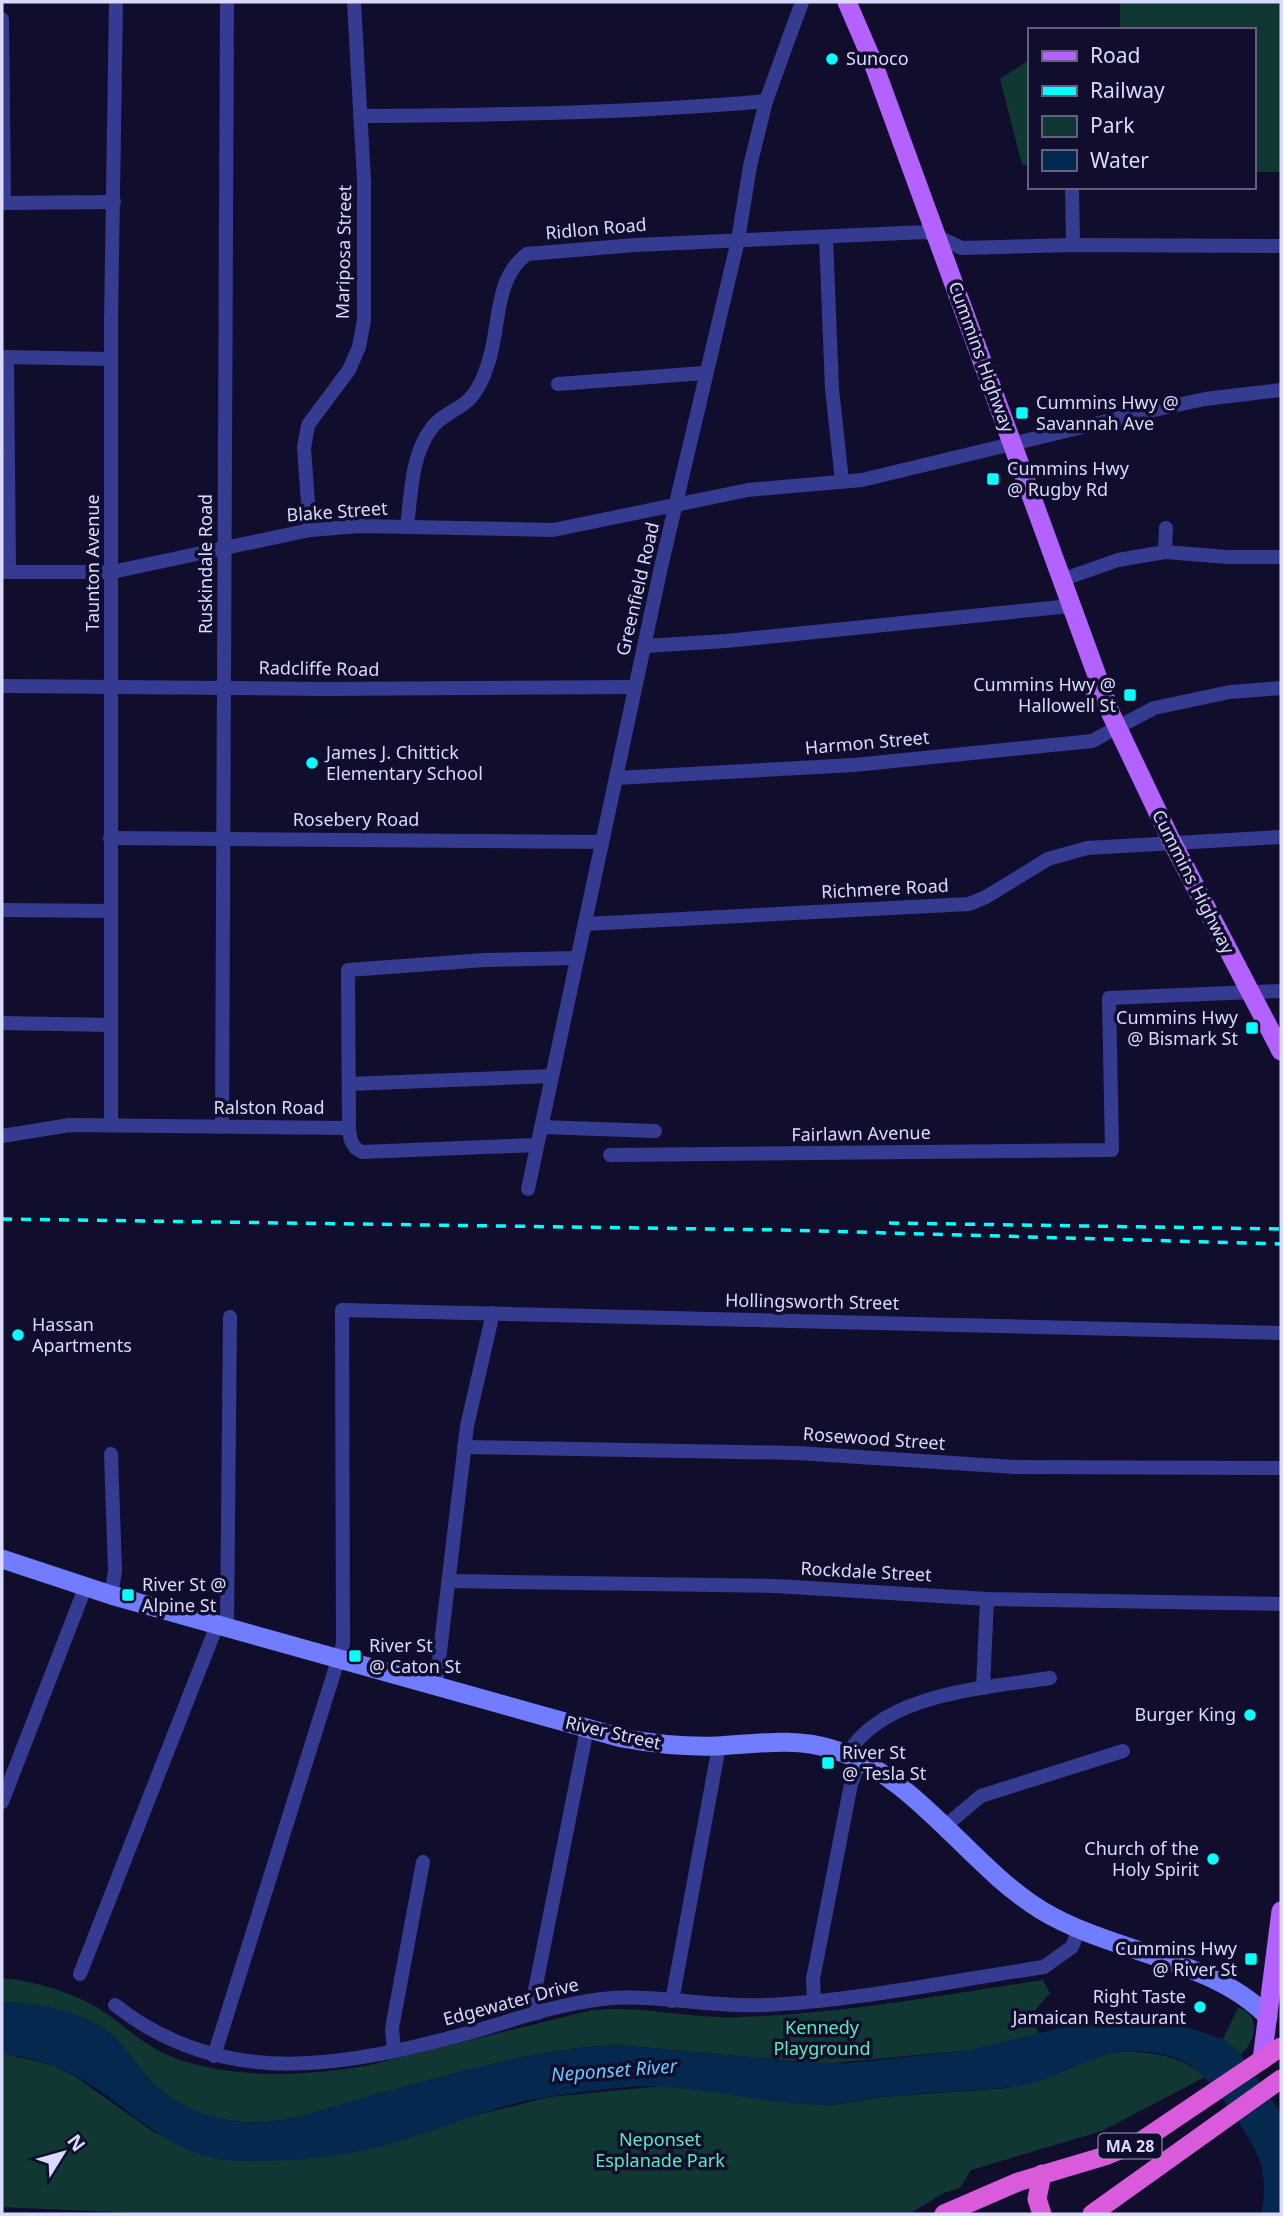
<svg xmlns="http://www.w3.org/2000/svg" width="1283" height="2216" viewBox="0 0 1283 2216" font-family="'Noto Sans',sans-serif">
  <rect width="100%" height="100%" fill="#100e2c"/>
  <g fill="#113732">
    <path d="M 1120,2 L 1281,2 L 1281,172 L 1253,172 L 1253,30 L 1120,30 Z"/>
    <path d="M 1029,60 L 1029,166 L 1022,165 L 1000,79 Z"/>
    <path d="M 2,1978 C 34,1981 71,1992 98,2008 C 122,2023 144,2046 170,2056 C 230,2080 303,2076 365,2066 L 592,2010 C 642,2005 691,2019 741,2017 C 842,2014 943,1995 1043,1980 L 1050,1993 L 1034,2012 L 1038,2035 L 970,2050 L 823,2064 L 619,2045 C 537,2048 453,2074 374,2095 C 329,2107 282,2128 234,2121 C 203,2117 172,2103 150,2080 C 137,2066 127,2048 112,2035 C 84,2011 38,2003 2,2002 Z"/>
    <path d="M 1238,2008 C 1262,2014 1256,2042 1241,2054 L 1223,2039 Z"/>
    <path d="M 1123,2051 C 1154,2053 1181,2055 1205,2077 L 1102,2131 L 971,2170 L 960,2188 L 944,2193 L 909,2214 L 159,2214 L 2,2207 L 2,2053 L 52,2065 L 76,2077 L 155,2133 L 240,2161 L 310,2157 L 549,2097 L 662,2086 L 833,2105 L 882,2097 L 1008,2088 L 1101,2054 Z"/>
  </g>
  <path fill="#05284e" d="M 2,2002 C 38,2003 84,2011 112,2035 C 127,2048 137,2066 150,2080 C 172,2103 203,2117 234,2121 C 282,2128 329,2107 374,2095 C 453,2074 537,2048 619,2045 L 811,2063 L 850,2063 L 970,2050 L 1100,2018 L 1125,2017 L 1171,2022 L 1223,2039 L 1241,2054 L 1278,2109 L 1281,2115 L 1281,2214 L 1261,2214 C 1265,2198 1265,2182 1261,2165 C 1254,2139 1206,2068 1181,2060 C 1100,2031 1074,2083 1004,2088 C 964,2091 924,2093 884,2097 C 863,2099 842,2105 821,2105 C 769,2104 717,2090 666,2087 C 632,2084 588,2092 553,2096 C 485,2105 423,2140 355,2152 C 319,2159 279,2162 242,2161 C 169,2160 135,2109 76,2076 C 52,2064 28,2057 2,2053 Z"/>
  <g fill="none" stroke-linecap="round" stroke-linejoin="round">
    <g stroke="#353b90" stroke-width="14">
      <path d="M 2,19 L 4,203"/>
      <path d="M 360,116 C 496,115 631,113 766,101"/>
      <path d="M 1072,187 L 1073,245"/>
      <path d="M 2,203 L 114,202"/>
      <path d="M 826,237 L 832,389 L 842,481"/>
      <path d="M 2,357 L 111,359"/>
      <path d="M 7,358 L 9,572"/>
      <path d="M 558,384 L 704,373"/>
      <path d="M 407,527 C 411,496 411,455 431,429 C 439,417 453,412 465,403 C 479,392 485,374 490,357 C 500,322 495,278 527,254 L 635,245 L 926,232 L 962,248 L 1073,245 L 1281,246"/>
      <path d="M 310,530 L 304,448 L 308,425 L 349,370 L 359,347 L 364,320 L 364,180 L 354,2"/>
      <path d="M 1165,552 L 1166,528"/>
      <path d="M 2,572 L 112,572 L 310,530 L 360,526 L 553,530 L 748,490 L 862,480 L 1149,411 L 1205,399 L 1281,390"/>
      <path d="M 1061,580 L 1118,560 L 1165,552 L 1227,557 L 1281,557"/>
      <path d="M 645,646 L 726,641 L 1071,606"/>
      <path d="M 2,686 L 326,689 L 635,687"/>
      <path d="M 616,778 L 854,765 L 1092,741 L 1154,708 L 1230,692 L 1281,688"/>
      <path d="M 110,838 L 602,842"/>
      <path d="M 2,910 L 111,911"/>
      <path d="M 586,924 L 969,904 L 986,897 L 1048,859 L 1087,848 L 1281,837"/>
      <path d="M 2,1023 L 110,1025"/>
      <path d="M 349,1084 L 552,1076"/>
      <path d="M 111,1124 L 111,322 L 116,2"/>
      <path d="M 222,1127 L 227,2"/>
      <path d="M 541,1127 L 655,1131"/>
      <path d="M 2,1136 L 70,1125 L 349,1128"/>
      <path d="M 536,1145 L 362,1152 C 351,1147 350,1139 349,1128 L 348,970 L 485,960 L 576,958"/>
      <path d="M 610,1155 L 1112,1150 L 1109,998 L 1281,991"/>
      <path d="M 528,1189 L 661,567 L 738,240 L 750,166 L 766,101 L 802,2"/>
      <path d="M 464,1447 L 797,1453 L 1015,1467 L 1281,1468"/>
      <path d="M 111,1454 L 115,1571 L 111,1595"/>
      <path d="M 448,1581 L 776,1586 L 987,1599 L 1281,1604"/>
      <path d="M 227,1627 L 230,1317"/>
      <path d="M 436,1685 L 467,1426 L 493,1313"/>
      <path d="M 983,1688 L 987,1599"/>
      <path d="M 847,1755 C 883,1693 985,1688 1050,1678"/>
      <path d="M 2,1802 L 85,1588"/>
      <path d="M 944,1827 L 981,1796 L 1123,1751"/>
      <path d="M 80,1974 L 217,1625"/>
      <path d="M 814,2000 L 813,1979 L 851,1784 L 860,1761"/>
      <path d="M 672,2001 L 719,1746"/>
      <path d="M 115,2005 C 227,2093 352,2065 479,2030 C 519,2018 560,2004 602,1999 C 656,1993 711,2008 766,2005 C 856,2001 955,1980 1044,1967 L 1072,1947 L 1079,1929"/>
      <path d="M 538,2013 L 535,1990 L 587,1729"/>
      <path d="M 394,2051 L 392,2028 L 423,1862"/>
      <path d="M 214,2056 L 343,1644 L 342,1310 L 1281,1333"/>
    </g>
    <path stroke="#717cff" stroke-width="19" d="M 2,1559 L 111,1595 L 622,1738 C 654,1744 685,1747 717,1746 C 756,1744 794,1737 832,1749 C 917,1776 967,1864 1041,1910 C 1111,1953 1213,1959 1268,2017"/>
    <g stroke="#b361ff" stroke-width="19">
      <path d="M 847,2 L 872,60 L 1111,714 L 1172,842 L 1281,1051"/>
      <path d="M 1262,2060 L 1281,1911"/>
    </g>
    <g stroke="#d95bdc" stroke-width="19">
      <path d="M 944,2214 L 1018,2182 L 1105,2156 L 1140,2142 L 1281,2047"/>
      <path d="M 1042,2214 L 1037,2199 L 1042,2174"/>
      <path d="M 1092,2214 L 1281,2079"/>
    </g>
    <g stroke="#06fffe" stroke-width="3.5" stroke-dasharray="10 9" stroke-linecap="butt">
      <path d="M 2,1219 L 783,1230 L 1281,1244"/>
      <path d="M 889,1223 L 1281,1229"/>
    </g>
  </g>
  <g fill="#06fffe" stroke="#100e2c" stroke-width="2.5">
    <circle cx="832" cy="59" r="7"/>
    <rect x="1015" y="406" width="14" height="14" rx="3.5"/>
    <rect x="986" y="472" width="14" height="14" rx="3.5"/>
    <rect x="1123" y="688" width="14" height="14" rx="3.5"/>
    <circle cx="312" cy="763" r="7"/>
    <rect x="1245" y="1021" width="14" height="14" rx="3.5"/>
    <circle cx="18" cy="1335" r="7"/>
    <rect x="121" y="1588" width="14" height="14" rx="3.5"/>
    <rect x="348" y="1649" width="14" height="14" rx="3.5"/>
    <circle cx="1250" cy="1715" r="7"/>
    <rect x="821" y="1756" width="14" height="14" rx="3.5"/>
    <circle cx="1213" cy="1859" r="7"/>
    <rect x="1244" y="1952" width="14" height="14" rx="3.5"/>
    <circle cx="1200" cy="2007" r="7"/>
  </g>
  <g text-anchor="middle" stroke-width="7" stroke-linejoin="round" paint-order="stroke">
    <rect fill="#100e2c" stroke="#9d9dc0" stroke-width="2" x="1098.5" y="2133.5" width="63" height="25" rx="5"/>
    <g font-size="16" font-weight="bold" fill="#dadaff">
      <text x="1130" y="2152">MA 28</text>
    </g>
    <g font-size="18" fill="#dadaff" stroke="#100e2c" text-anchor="start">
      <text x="846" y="65">Sunoco</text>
      <text x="1036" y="409">Cummins Hwy @<tspan x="1036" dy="21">Savannah Ave</tspan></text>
      <text x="1007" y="475">Cummins Hwy<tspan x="1007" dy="21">@ Rugby Rd</tspan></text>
      <text x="1116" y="691" text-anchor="end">Cummins Hwy @<tspan x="1116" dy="21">Hallowell St</tspan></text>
      <text x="326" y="759">James J. Chittick<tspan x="326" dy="21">Elementary School</tspan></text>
      <text x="1238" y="1024" text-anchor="end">Cummins Hwy<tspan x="1238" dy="21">@ Bismark St</tspan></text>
      <text x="32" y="1331">Hassan<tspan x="32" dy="21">Apartments</tspan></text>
      <text x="142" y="1591">River St @<tspan x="142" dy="21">Alpine St</tspan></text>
      <text x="369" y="1652">River St<tspan x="369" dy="21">@ Caton St</tspan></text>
      <text x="1236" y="1721" text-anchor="end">Burger King</text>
      <text x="842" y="1759">River St<tspan x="842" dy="21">@ Tesla St</tspan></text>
      <text x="1199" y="1855" text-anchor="end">Church of the<tspan x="1199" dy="21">Holy Spirit</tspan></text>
      <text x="1237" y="1955" text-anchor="end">Cummins Hwy<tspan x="1237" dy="21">@ River St</tspan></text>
      <text x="1186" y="2003" text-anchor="end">Right Taste<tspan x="1186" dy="21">Jamaican Restaurant</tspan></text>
    </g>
    <g font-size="18" fill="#dadaff" stroke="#100e2c">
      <text transform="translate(596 229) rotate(-5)" y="6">Ridlon Road</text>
      <text transform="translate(344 252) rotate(-89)" y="6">Mariposa Street</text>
      <text transform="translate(981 357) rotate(70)" y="6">Cummins Highway</text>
      <text transform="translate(337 512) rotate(-4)" y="6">Blake Street</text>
      <text transform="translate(93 563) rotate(-90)" y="6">Taunton Avenue</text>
      <text transform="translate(206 564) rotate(-90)" y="6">Ruskindale Road</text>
      <text transform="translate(638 589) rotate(-77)" y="6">Greenfield Road</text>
      <text transform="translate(319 669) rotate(1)" y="6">Radcliffe Road</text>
      <text transform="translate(867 743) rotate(-5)" y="6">Harmon Street</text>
      <text x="356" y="826">Rosebery Road</text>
      <text transform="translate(1193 882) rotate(63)" y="6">Cummins Highway</text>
      <text transform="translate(885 889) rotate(-3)" y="6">Richmere Road</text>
      <text x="269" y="1114">Ralston Road</text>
      <text transform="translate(861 1134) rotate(-1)" y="6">Fairlawn Avenue</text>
      <text transform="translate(812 1302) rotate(1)" y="6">Hollingsworth Street</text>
      <text transform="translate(874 1439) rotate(4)" y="6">Rosewood Street</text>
      <text transform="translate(866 1572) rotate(3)" y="6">Rockdale Street</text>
      <text transform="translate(613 1733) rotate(13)" y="6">River Street</text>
      <text transform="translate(511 2002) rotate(-15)" y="6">Edgewater Drive</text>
    </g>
    <g font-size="18" fill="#59ecb8" stroke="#100e2c">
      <text x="822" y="2034">Kennedy<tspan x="822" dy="21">Playground</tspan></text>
      <text x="660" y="2146">Neponset<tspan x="660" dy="21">Esplanade Park</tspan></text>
    </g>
    <g font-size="19" font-style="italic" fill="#68c9ff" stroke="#100e2c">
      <text transform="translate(614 2070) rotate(-4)" y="7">Neponset River</text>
    </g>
  </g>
  <rect width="1283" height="2216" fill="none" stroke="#dadaff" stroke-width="7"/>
  <rect x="1028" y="28" width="228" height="161" fill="#100e2c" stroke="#616080" stroke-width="2"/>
  <rect x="1042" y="51" width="35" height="10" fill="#b361ff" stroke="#616080" stroke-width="2"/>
  <text x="1090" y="63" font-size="21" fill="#dadaff">Road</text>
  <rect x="1042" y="86" width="35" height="10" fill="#06fffe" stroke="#616080" stroke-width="2"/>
  <text x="1090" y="98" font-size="21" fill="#dadaff">Railway</text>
  <rect x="1042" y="116" width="35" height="21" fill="#113732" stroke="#616080" stroke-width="2"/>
  <text x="1090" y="133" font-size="21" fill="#dadaff">Park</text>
  <rect x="1042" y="150" width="35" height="21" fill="#05284e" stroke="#616080" stroke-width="2"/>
  <text x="1090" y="168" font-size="21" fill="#dadaff">Water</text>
  <g transform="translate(63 2153) rotate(53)" stroke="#100e2c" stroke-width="5" paint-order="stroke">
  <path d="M0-5L12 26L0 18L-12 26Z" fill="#dadaff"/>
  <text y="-10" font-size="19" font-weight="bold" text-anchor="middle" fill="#dadaff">N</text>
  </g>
</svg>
